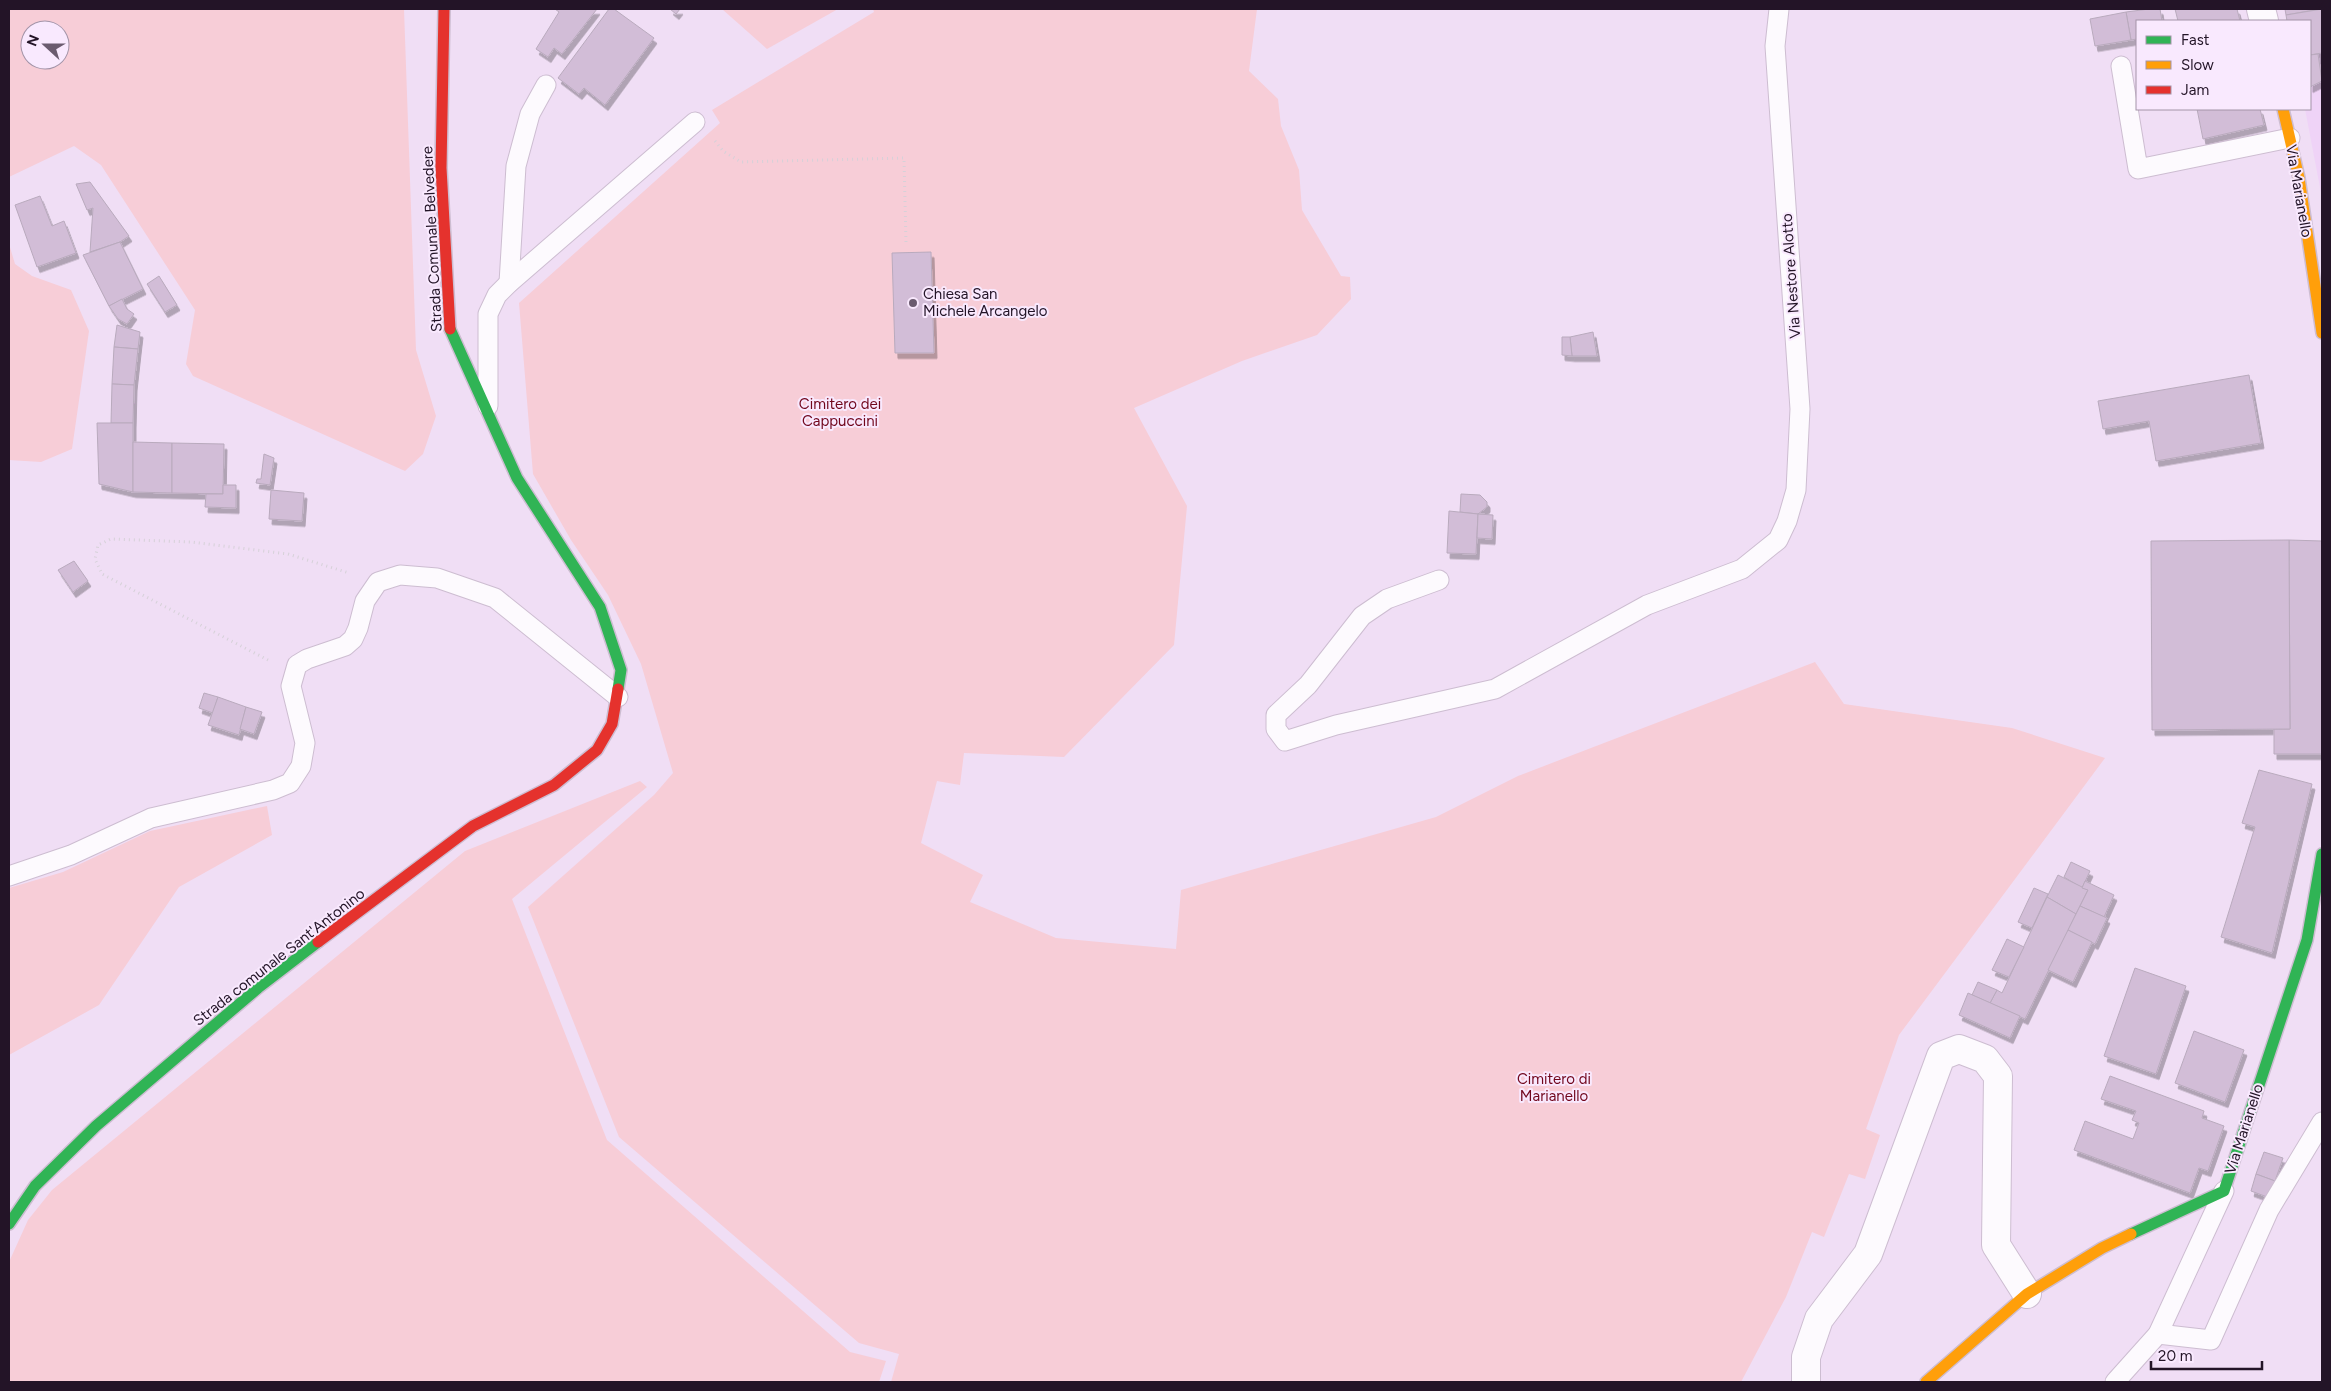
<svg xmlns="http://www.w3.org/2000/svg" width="2331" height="1391" viewBox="0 0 2331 1391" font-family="Figtree,sans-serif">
  <defs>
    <filter id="shadow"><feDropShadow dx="3" dy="5.5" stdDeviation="0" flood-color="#0004"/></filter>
  </defs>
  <rect width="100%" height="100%" fill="#f0def5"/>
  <path fill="#efd3f7" d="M 2284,9 L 2322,9 L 2322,198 L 2305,109 L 2310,109 L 2310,21 L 2287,21 Z"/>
  <g fill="#f7cdd7" fill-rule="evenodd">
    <path d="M 9,9 L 404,9 L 416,350 L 436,416 L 423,454 L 405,471 L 193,376 L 186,364 L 195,310 L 101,165 L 74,146 L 9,177 ZM 30,30 L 60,30 L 60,60 L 30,60 Z"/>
    <path d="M 722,9 L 838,9 L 767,49 Z"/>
    <path d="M 873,9 L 1257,9 L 1249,71 L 1278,99 L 1281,126 L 1299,170 L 1302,210 L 1341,276 L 1350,277 L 1351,299 L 1317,335 L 1242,361 L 1134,408 L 1187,506 L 1174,645 L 1064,757 L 964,753 L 960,785 L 937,781 L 921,843 L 983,875 L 970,902 L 1056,938 L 1176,949 L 1181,890 L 1436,817 L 1518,776 L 1815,662 L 1844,704 L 2012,728 L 2105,758 L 1899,1035 L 1866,1129 L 1880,1135 L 1865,1179 L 1849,1174 L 1824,1237 L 1812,1232 L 1786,1297 L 1741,1382 L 891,1382 L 899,1354 L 859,1343 L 619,1137 L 528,907 L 654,795 L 673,773 L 641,664 L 608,595 L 571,540 L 533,474 L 519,303 L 720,123 L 712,110 L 874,12 Z"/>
    <path d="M 9,244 L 15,264 L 32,276 L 71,290 L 89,331 L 72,449 L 41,462 L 9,460 Z"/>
    <path d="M 640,781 L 647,787 L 512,899 L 607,1140 L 850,1352 L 886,1361 L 879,1382 L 9,1382 L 9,1262 L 28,1220 L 52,1190 L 465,851 Z"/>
    <path d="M 267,806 L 272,835 L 179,887 L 99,1005 L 9,1055 L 9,888 L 63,872 L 150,831 Z"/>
  </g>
  <g fill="#d2bdd7" stroke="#b9aabd" filter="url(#shadow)">
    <path d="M 555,9 L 597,9 L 562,54 L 554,48 L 548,57 L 536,49 L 559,12 Z"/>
    <path d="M 609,9 L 614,9 L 654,38 L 605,105 L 584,88 L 579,94 L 558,78 Z"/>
    <path d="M 670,9 L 680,9 L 676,14 Z"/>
    <path d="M 2149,9 L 2160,9 L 2162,21 L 2137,21 L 2137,39 L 2131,40 L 2126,12 Z"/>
    <path d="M 2175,9 L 2237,9 L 2240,21 L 2178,21 Z"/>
    <path d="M 2285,9 L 2320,9 L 2286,15 Z"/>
    <path d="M 2322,9 L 2322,53 L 2310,55 L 2310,21 L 2287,21 L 2286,15 Z"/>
    <path d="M 2126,12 L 2131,40 L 2095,46 L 2090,19 Z"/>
    <path d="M 2318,54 L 2322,81 L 2310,87 L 2310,55 Z"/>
    <path d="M 2197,109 L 2260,109 L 2264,125 L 2203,139 Z"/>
    <path d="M 90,182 L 129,236 L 120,242 L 90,252 L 93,208 L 87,210 L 76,184 Z"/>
    <path d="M 40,196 L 52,226 L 64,221 L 76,253 L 37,267 L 15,205 Z"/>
    <path d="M 120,242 L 143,289 L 109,306 L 83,255 Z"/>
    <path d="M 931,252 L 934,353 L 895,353 L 892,253 Z"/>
    <path d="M 159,276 L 177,305 L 165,312 L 147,284 Z"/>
    <path d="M 122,299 L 127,309 L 134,314 L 127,324 L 118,319 L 109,306 Z"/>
    <path d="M 117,325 L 140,332 L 138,349 L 114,347 Z"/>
    <path d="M 1593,332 L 1597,356 L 1572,356 L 1570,337 Z"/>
    <path d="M 1562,337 L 1570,337 L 1572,356 L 1562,355 Z"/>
    <path d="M 114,347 L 138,349 L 134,385 L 112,384 Z"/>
    <path d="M 2249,375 L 2261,443 L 2156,461 L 2149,421 L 2103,429 L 2098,401 Z"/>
    <path d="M 112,384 L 134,385 L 133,423 L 111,423 Z"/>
    <path d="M 97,423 L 133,423 L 133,492 L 99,484 Z"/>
    <path d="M 133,442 L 172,443 L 172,493 L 133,492 Z"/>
    <path d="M 172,443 L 224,444 L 223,494 L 172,493 Z"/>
    <path d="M 264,454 L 274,458 L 270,485 L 256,483 L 257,479 L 261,479 Z"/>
    <path d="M 223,485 L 236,485 L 236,508 L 205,507 L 206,494 L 223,494 Z"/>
    <path d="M 271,490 L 304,493 L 302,521 L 269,519 Z"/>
    <path d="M 1461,494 L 1480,495 L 1487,502 L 1487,507 L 1478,514 L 1460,512 Z"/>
    <path d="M 1449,511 L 1478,514 L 1476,554 L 1447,553 Z"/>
    <path d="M 1478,514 L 1493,515 L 1492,539 L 1477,538 Z"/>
    <path d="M 2289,540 L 2322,541 L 2322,754 L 2274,754 L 2274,729 L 2290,729 Z"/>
    <path d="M 2289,540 L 2290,729 L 2152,730 L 2151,541 Z"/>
    <path d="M 74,561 L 88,581 L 73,592 L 58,570 Z"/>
    <path d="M 204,693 L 218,697 L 213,713 L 199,708 Z"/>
    <path d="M 218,697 L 246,707 L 239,735 L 208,725 Z"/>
    <path d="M 246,707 L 262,712 L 254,734 L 240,729 Z"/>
    <path d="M 2259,770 L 2312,784 L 2272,953 L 2221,937 L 2255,827 L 2242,823 Z"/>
    <path d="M 2071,862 L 2090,871 L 2082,888 L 2064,877 Z"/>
    <path d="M 2058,875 L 2088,890 L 2076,914 L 2047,897 Z"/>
    <path d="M 2085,881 L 2114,895 L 2104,917 L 2080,906 L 2088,890 L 2082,888 Z"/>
    <path d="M 2034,888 L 2048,894 L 2032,928 L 2018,922 Z"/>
    <path d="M 2047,897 L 2076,914 L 2025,1019 L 1990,1003 L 1997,990 L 2002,993 Z"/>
    <path d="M 2080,906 L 2107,918 L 2095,944 L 2068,930 Z"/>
    <path d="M 2068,930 L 2092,942 L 2073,982 L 2048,970 Z"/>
    <path d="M 2007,939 L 2024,947 L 2009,977 L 1992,970 Z"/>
    <path d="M 2135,968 L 2186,986 L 2156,1074 L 2104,1056 Z"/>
    <path d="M 1978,982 L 1997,990 L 1990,1003 L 1972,995 Z"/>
    <path d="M 1968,993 L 2020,1016 L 2010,1038 L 1959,1015 Z"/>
    <path d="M 2194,1031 L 2244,1050 L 2225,1102 L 2175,1083 Z"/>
    <path d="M 2110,1076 L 2204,1111 L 2202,1118 L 2224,1126 L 2208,1171 L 2199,1168 L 2190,1193 L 2074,1150 L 2085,1121 L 2133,1139 L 2139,1123 L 2132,1120 L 2136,1111 L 2101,1099 Z"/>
    <path d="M 2264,1152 L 2283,1158 L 2275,1181 L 2256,1174 Z"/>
    <path d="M 2256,1174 L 2275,1181 L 2270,1198 L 2251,1191 Z"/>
  </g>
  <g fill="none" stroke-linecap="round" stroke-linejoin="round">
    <defs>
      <g id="lane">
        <path d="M 2121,66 L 2138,169 L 2290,138"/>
        <path d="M 509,283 L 516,166 L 530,114 L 546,85"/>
        <path d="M 488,406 L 488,314 L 497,295 L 509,283 L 695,122"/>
        <path d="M 1439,580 L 1387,599 L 1362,616 L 1308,685 L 1276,715 L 1276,729 L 1285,741 L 1336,725 L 1495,689 L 1647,605 L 1742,569 L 1778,540 L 1787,521 L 1796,490 L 1800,409 L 1775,46 L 1779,9"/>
        <path d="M 9,876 L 71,855 L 151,818 L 273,790 L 290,783 L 301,766 L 305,743 L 291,686 L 297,665 L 307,659 L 345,646 L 353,639 L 358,628 L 365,601 L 378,582 L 400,575 L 437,578 L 495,598 L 618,697"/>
        <path d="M 2158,1334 L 2211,1340 L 2269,1210 L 2322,1122"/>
        <path d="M 2115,1382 L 2158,1334 L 2224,1191"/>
      </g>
      <g id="street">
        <path d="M 2261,9 L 2264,21"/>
        <path d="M 1806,1382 L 1806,1357 L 1819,1319 L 1868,1254 L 1941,1056 L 1959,1049 L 1985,1059 L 1998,1076 L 1996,1245 L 2027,1294"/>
      </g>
      <g id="fast">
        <path d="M 450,329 L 517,478 L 600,607 L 621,670 L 618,689"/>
        <path d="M 9,1224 L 35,1186 L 96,1126 L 258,988 L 318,942"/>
        <path d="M 2131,1234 L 2224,1191 L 2307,940 L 2322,854"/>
      </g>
      <g id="slow">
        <path d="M 2283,109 L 2299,178 L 2322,333"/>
        <path d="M 1926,1382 L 2027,1294 L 2102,1248 L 2131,1234"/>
      </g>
      <g id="jam">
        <path d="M 444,9 L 441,168 L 450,329"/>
        <path d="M 318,942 L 473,826 L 554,785 L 597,750 L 612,724 L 618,689"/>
      </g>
    </defs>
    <use href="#lane" stroke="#cdbdd1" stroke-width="21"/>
    <use href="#street" stroke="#cdbdd1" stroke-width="30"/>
    <use href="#fast" stroke="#cdbdd1" stroke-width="14"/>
    <use href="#slow" stroke="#cdbdd1" stroke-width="14"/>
    <use href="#jam" stroke="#cdbdd1" stroke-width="14"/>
    <g stroke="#d6d1d8" stroke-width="3" stroke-dasharray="1 4" stroke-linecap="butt">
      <path d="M 715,141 L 723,151 L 741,162 L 904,158 L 906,243"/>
      <path d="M 268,660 L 102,574 L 95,559 L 98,545 L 111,539 L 191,542 L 288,554 L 349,573"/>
    </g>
    <use href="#lane" stroke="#fdfafe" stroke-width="19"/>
    <use href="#street" stroke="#fdfafe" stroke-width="28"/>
    <use href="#fast" stroke="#30b455" stroke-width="11"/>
    <use href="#slow" stroke="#ff9f0a" stroke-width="11"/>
    <use href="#jam" stroke="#e5322d" stroke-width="11"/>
  </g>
  <circle fill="#6b5b6f" stroke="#f9e9fe" stroke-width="2" cx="913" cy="303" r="5"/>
  <g text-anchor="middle" stroke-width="4" stroke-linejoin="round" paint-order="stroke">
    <g font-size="15" fill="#231427" stroke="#f9e9fe">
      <text transform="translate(2299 191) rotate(80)" y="5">Via Marianello</text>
      <text transform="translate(432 239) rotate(-93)" y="5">Strada Comunale Belvedere</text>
      <text transform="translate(1791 276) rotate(-94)" y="5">Via Nestore Alotto</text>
      <text transform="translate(279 957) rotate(-38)" y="5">Strada comunale Sant'Antonino</text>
      <text transform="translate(2244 1129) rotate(-72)" y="5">Via Marianello</text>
    </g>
    <g font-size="15" fill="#231427" stroke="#f9e9fe" text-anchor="start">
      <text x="923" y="299">Chiesa San<tspan x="923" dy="17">Michele Arcangelo</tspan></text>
    </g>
    <g font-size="15" fill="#71061c" stroke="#f9e9fe">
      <text x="840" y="409">Cimitero dei<tspan x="840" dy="17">Cappuccini</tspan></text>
      <text x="1554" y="1084">Cimitero di<tspan x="1554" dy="17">Marianello</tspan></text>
    </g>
  </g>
  <rect width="2331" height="1391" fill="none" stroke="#231427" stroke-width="20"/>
  <rect x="2136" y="20" width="175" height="90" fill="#f9e9fe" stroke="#a394a8"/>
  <rect x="2146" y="36" width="25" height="8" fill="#30b455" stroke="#a394a8"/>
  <text x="2181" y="45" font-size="15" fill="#231427">Fast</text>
  <rect x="2146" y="61" width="25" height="8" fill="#ff9f0a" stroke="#a394a8"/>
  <text x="2181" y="70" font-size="15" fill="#231427">Slow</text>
  <rect x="2146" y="86" width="25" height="8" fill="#e5322d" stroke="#a394a8"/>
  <text x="2181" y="95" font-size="15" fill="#231427">Jam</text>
  <g transform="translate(45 45) rotate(291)"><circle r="24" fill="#f9e9fe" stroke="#a394a8"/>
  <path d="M0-4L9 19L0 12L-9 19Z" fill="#6b5b6f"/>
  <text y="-8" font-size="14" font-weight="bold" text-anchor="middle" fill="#231427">N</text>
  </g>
  <path d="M2151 1361v8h111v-8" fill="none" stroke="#231427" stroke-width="2.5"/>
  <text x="2158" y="1361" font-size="15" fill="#231427" stroke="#f9e9fe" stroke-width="4" paint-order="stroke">20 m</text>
</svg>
